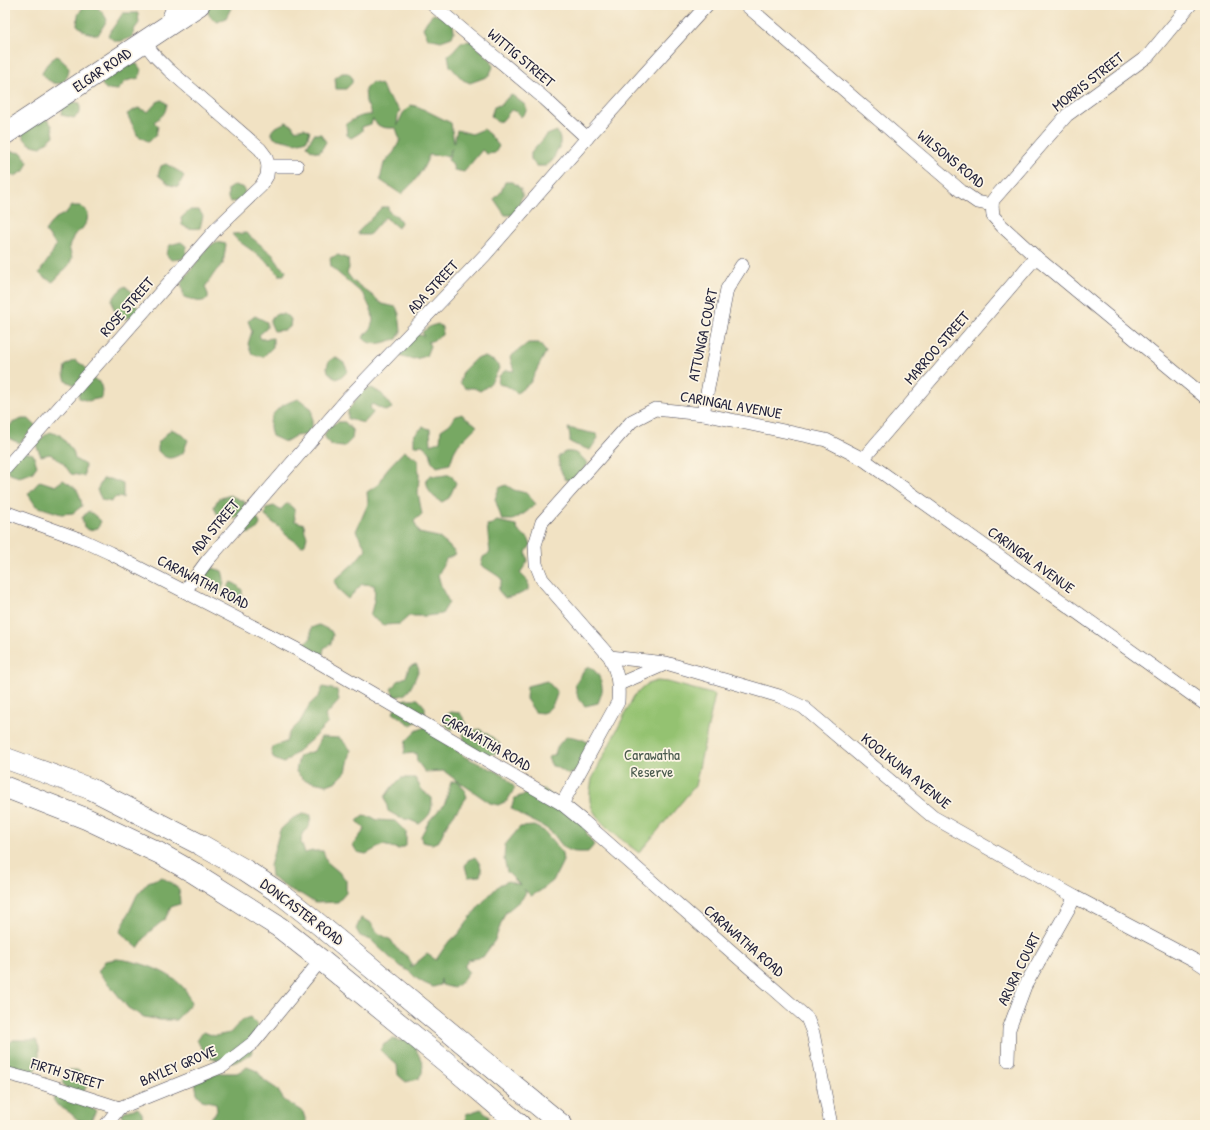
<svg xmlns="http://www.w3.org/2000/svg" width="1210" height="1130" viewBox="0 0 1210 1130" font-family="'Patrick Hand',sans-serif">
  <rect width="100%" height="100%" fill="#fcf5e5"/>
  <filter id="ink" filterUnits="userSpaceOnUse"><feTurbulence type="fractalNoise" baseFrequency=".025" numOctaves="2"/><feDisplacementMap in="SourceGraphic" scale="8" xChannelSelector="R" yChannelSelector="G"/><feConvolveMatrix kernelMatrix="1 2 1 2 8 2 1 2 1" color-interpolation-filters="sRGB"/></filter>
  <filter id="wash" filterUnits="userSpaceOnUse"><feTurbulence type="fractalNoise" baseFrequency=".012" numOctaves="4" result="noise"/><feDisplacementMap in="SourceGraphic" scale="16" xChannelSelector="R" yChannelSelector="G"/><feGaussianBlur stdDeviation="0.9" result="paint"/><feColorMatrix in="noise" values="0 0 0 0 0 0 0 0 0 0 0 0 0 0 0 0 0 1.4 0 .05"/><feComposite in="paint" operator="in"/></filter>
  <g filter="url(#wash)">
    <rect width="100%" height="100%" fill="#f1e2c3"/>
    <path fill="#94c271" stroke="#5b7256" d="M 657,681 L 668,682 L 715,695 L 695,786 L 639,853 C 623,840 593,821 590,801 C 589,793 591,786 592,779 L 634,696 L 647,684 Z"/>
    <g fill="#77a863" stroke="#4c654f">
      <path d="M 88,5 C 98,5 103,12 107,20 L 98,35 L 85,32 L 77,25 L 78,15 L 83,7 Z"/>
      <path d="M 206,5 L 229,5 L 231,8 L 226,18 L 218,22 C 210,19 207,13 206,5 Z"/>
      <path d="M 123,13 L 138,13 L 139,23 L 134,30 L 133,36 C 125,41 115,45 108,35 Z"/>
      <path d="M 433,14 L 443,17 L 453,22 L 454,32 L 452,37 L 441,41 L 428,38 L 423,28 L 427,21 Z"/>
      <path d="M 471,41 L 491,60 L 493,67 L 489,76 L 470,83 L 463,80 L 450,66 L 448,55 L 453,51 L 461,42 Z"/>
      <path d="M 57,56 L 69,67 C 69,77 62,89 50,81 C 47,80 45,77 42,74 C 45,65 49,61 57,56 Z"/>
      <path d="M 137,64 L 141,70 L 139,78 L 126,81 L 118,90 L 106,89 L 102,85 L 103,76 L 112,67 Z"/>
      <path d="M 342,73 L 348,73 L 352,77 L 352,83 L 346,89 L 336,89 L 335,78 Z"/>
      <path d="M 372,82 L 382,85 L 386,95 L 400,110 L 398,115 L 397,126 L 403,113 L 411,105 L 419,107 L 451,123 L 454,143 L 457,130 L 472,134 L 484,129 L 490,135 L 499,146 L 495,153 L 487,154 L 482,150 L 464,172 L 454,170 L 452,163 L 448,160 L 452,148 L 448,156 L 429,155 C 423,172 414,183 401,194 L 380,180 L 384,163 L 394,152 L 400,140 L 396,128 C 387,128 378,129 373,119 L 371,124 L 362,127 L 362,131 L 358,134 L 351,138 L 347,135 L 346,124 C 354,119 362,114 372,115 L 366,102 L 365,89 Z"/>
      <path d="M 512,95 L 525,105 L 527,109 L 525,113 L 521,117 L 517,112 L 511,110 L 502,121 L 497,122 L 491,116 L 494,107 L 502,104 L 508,97 Z"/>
      <path d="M 162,100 L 167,104 C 165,115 162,116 154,122 L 158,126 L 156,135 L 149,142 L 137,135 C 135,128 130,121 127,114 L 138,108 L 148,112 L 157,102 Z"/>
      <path d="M 67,101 L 80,103 L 80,113 L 74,118 L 61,115 L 62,107 Z"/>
      <path d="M 39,117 L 49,121 L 52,126 L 54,136 L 41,147 C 29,145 26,143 21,132 Z"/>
      <path d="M 286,122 L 292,125 L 295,130 L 304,128 L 310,131 L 307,140 L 296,143 L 274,138 L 271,132 L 274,128 Z"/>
      <path d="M 557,131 L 560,139 L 560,148 L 557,150 L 553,160 L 546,166 L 536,166 L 531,159 L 531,153 L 547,135 Z"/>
      <path d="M 314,134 L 321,134 L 326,142 L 320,152 C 314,152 311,150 307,146 Z"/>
      <path d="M 8,151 L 22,153 L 28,162 L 24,171 L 15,176 L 5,173 L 5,153 Z"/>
      <path d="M 166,164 L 180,172 L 184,176 L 178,187 L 170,185 L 158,175 L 161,166 Z"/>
      <path d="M 505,182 L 513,182 L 520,188 L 523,195 C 518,203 521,207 515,215 L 505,215 L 494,199 L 501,192 Z"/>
      <path d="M 235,185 L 244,188 L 245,193 L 242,201 L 231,202 L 228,198 L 228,189 Z"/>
      <path d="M 71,206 L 81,206 L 88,213 L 87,221 L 82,229 L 74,235 L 69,247 L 72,258 L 69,265 L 53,282 L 43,277 L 39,273 L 50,257 L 56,245 L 45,231 L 50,224 L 56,218 L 66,213 Z"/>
      <path d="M 382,207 L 388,207 L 389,212 L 397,216 L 401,222 L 398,228 L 385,217 L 369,235 L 361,235 L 357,233 Z"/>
      <path d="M 190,210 L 199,210 L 203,216 L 200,228 C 192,229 188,229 182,225 L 181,218 Z"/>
      <path d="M 246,233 L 273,255 L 280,266 L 286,271 L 284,275 L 279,275 C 273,266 262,258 254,252 C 246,246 238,242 232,234 Z"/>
      <path d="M 181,242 L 186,246 L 186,256 L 181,259 L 171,260 L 166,254 L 170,245 Z"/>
      <path d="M 216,242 L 226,244 L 223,264 C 215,270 211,279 205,287 L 208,294 L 208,299 C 198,304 193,300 184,297 L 181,283 L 207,248 Z"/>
      <path d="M 338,255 L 348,259 L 349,268 L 347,273 L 353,281 L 373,296 L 382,304 L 396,307 L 399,314 L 401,331 L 397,339 C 385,341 373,349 363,338 L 365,334 L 370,330 L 373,321 L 372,312 L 364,295 L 331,267 L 330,258 Z"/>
      <path d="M 125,286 L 137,296 L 135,304 L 139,309 L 135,315 L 125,319 C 116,313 113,312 112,300 L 118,292 Z"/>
      <path d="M 275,314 L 284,314 L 291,319 L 290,327 L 285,330 L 274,331 L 270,322 Z"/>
      <path d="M 255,316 L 267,322 L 267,328 L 259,335 L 261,339 L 273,338 L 273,347 L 263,357 L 252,354 L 248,344 L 252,331 L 248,321 Z"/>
      <path d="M 438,324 L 442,327 L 442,335 L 434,340 L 428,342 L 430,346 L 426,356 C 414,360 409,360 397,355 L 415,334 L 424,336 L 422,332 L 431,326 Z"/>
      <path d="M 528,343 L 539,343 L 546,352 L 530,383 L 517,393 L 507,386 L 498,384 L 499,376 L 506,370 L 514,371 L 510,357 Z"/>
      <path d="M 335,357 L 344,363 L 348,371 L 343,376 L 336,379 L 328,372 L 327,367 L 329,361 Z"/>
      <path d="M 485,357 L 496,362 L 499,368 C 494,379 491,385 480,391 L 474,388 L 465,388 L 460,383 L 463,371 L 476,358 Z"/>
      <path d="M 75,360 L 84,366 L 89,373 L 75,385 L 66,381 L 64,374 L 65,366 Z"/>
      <path d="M 93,379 L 100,382 L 102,390 L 101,398 L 88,401 L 79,398 L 78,392 L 86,384 Z"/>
      <path d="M 372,388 L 382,394 L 392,408 L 386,411 L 372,404 L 370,407 L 373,413 L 364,423 L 348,419 L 348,410 C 358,401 356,390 372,388 Z"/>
      <path d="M 299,399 L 312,409 L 312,427 L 306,435 L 295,436 L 285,442 L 272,436 C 271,433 270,429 270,426 C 269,411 286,402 299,399 Z"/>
      <path d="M 462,414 C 467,421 471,420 477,426 L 458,445 L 454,452 L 450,464 L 437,467 L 431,460 C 432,452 428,450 422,445 L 414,446 L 414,435 L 423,427 L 430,429 L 431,445 L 440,441 L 441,430 L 450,424 L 454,417 Z"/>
      <path d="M 22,419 L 29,419 L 36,426 L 20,443 L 12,440 L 6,432 L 12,423 Z"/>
      <path d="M 338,422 L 345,422 L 353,431 L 352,439 L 344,447 C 332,446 329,446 324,435 L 330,426 Z"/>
      <path d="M 568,428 L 596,434 L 598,438 L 590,450 L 576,445 L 570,442 L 570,436 Z"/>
      <path d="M 171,429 L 182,434 L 188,440 L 183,453 C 171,459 168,461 158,451 L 158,443 Z"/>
      <path d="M 50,432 L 60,435 L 73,451 L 75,459 L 85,465 L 84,476 L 71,474 L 63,463 L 50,454 L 41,456 L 36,445 L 43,437 Z"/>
      <path d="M 16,450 L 33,454 L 37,466 L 32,473 L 19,477 L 10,474 L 5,462 L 5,456 Z"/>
      <path d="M 404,451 L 418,459 L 419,476 L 418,493 L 422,514 L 414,521 L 419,533 L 438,537 L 449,546 L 456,554 L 446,559 L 438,575 L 442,589 L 449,602 L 442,614 L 426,616 L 409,616 L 400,624 L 384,625 L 370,616 C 373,605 376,596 374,585 L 362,584 L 348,599 L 339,591 L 334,581 L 354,563 L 366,549 L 356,531 L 368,504 L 367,492 L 379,484 L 387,469 Z"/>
      <path d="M 565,452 C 577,451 580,455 588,464 L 574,482 L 565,479 L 560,469 L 558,457 Z"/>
      <path d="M 431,475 C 440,478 443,474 451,475 L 456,483 L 449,498 L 442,502 C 431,496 428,492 426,479 Z"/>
      <path d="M 103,479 C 111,478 116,481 123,484 L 123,498 L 116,497 L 111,502 L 102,500 L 97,490 Z"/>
      <path d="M 63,480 C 77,489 79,489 82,506 L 73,513 L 61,514 L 36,506 L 28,494 L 40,481 L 55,486 Z"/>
      <path d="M 506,485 L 514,490 L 526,493 L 536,504 L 525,513 L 513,520 L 502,520 L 495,499 L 499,488 Z"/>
      <path d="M 230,495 L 245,502 L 243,513 L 236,518 L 217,514 L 214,507 L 218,499 Z"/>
      <path d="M 287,503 L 294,509 L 295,521 L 304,524 L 305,532 L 307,536 L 305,544 L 302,546 L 286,535 L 280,528 L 265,516 L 266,508 L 274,506 L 280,510 Z"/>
      <path d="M 88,511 L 93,514 L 101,521 L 98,528 L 89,530 L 84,527 L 82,518 Z"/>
      <path d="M 253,516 L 258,519 L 260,524 C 257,531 252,533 245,534 L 241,530 Z"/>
      <path d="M 497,521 L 516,525 L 518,531 L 528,538 L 531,545 L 526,552 L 528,561 L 520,573 L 528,581 L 528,590 L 518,595 L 505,598 L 498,590 L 502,580 L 498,576 L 481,565 L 483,557 L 490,553 L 487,525 L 492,524 Z"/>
      <path d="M 213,568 L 222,571 C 225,580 225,585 219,593 L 210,591 C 204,584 204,580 207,571 Z"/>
      <path d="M 231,582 L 237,585 L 242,590 L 242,596 L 244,601 L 243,604 C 229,607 223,593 231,582 Z"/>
      <path d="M 319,625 L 331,631 L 333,635 L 331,644 L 324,648 L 323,654 C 314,656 309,651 304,644 L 311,638 L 311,628 Z"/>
      <path d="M 416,664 L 419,669 C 416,676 411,691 405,694 C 402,696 398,696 395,697 L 391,689 L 399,680 L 406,677 L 409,667 Z"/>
      <path d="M 588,666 C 596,670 601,677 602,687 C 603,691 600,698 598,703 L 585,706 L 578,698 L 575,684 C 580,679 582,672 588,666 Z"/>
      <path d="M 547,681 L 557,692 C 556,700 551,711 542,713 C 540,713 537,712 535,712 L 526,699 L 527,686 Z"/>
      <path d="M 323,687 L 337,690 L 339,701 L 325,716 L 328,723 L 312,739 L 284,763 L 274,759 L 271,752 L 274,746 L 286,742 L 289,733 L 300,722 L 310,704 L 319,696 Z"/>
      <path d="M 405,699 L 418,699 L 425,707 L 425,716 L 411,725 L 393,713 L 398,702 Z"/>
      <path d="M 451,712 L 460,713 L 467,724 L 462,729 L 456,727 L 451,729 L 446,725 L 443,717 Z"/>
      <path d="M 427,726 L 465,757 L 504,775 L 515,788 L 507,801 L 498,805 L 490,803 L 458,781 L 464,789 L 467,797 L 447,824 L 439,841 L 432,844 L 422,842 L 421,836 L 429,821 L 445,803 L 451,782 L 457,781 L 444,771 L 425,772 L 417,761 L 416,753 L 404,754 L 406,741 L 416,731 Z"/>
      <path d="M 479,729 L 492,737 L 500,744 L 497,753 L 487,756 L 465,744 L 463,734 Z"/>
      <path d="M 568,736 L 582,739 L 589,743 L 581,769 L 569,775 L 557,767 L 552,766 L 548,758 L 555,754 C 557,745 561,741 568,736 Z"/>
      <path d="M 321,737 L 340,738 L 351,750 L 346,772 L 337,781 L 327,785 L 304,780 L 296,772 L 299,756 L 314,751 Z"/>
      <path d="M 401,778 L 415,778 L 422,790 L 432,798 C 432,812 431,815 419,824 L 410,820 L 400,818 L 388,811 L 385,797 L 391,788 Z"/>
      <path d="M 544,789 L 584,822 L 587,834 L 594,845 L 588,852 C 581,852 572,853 566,849 C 560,845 557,837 551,832 C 539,822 524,819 511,808 L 515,798 L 528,793 Z"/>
      <path d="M 303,814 L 311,815 L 309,827 L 302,835 L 301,843 L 305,853 L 312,851 L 323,851 L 327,862 L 339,872 L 346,880 L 346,893 L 338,902 L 315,903 L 301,894 L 293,892 L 271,877 L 270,866 L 280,830 L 293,818 Z"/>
      <path d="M 363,816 L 372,817 L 377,820 L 395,821 L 406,832 L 406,846 L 399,849 L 383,845 L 366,854 L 357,852 L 353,845 L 365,829 L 357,821 Z"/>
      <path d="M 534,826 L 544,831 L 556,845 L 562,853 L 563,861 L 553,881 L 540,891 L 531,896 L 523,888 L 526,892 L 522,899 L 505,913 L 495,940 L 483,957 L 468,960 L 464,967 L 469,972 L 462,981 L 454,988 L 442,985 L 441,979 L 440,985 L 433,987 L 424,983 L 416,978 L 410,972 L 397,964 L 371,940 L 360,936 L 356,929 L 361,918 L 370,922 L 378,933 L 391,940 L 396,948 L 408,957 L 412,964 L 410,968 L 427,954 L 436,960 L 444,948 L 450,940 L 458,935 L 472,915 L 481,904 L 499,885 L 508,881 L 520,885 L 507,872 L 504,859 L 505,845 L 520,827 Z"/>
      <path d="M 475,857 C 480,864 483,867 480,876 L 468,877 L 465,866 L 468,860 Z"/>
      <path d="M 162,877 L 179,889 L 180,904 L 171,907 L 165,919 L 148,933 L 138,948 L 120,932 L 137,895 L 148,882 Z"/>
      <path d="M 117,959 C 139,961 173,972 186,991 C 188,995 190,999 191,1003 L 176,1020 L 160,1020 L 144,1017 L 128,1008 L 113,989 L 98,972 L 105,961 Z"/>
      <path d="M 250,1017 L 259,1027 L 251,1054 L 236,1062 L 223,1061 L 208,1058 L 197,1041 L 203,1032 L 215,1036 L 230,1033 L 242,1020 Z"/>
      <path d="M 393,1039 L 401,1041 L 406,1039 L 414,1045 L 423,1064 L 422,1073 L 418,1079 L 406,1082 L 398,1075 L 397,1065 L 380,1050 L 383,1045 Z"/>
      <path d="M 13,1040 L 36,1040 L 39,1047 L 39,1064 L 35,1069 L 32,1080 L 11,1074 L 5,1067 L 5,1047 Z"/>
      <path d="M 247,1067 L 257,1071 L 265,1081 L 277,1089 L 284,1100 L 303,1112 L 307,1125 L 206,1125 L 207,1122 L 217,1111 L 216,1103 L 202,1100 L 197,1093 L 195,1082 L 218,1073 L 237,1073 Z"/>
      <path d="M 68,1070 L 77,1070 L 87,1076 L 88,1084 L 81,1096 L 68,1092 L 62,1082 Z"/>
      <path d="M 59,1091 L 83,1102 L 96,1111 L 90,1122 L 78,1120 L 69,1112 L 57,1105 L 53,1099 Z"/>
      <path d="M 138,1108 L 142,1113 L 143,1120 L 140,1125 L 126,1125 L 123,1121 L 122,1114 L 125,1111 Z"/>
      <path d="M 481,1109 L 489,1116 L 488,1125 L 465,1125 L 466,1114 Z"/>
    </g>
  </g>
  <g filter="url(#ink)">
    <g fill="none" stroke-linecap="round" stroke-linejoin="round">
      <defs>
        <g id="minor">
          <path d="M 433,5 L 545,99 L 587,138"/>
          <path d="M 746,5 L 961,191 L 977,202 L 992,205 L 993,216 L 1002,226 L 1036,257 L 1205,397"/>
          <path d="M 165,26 L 174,5"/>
          <path d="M 268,166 L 297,166"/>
          <path d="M 992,205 L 993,200 L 1067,115 L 1148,56 L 1190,5"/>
          <path d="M 703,414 L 727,289 L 742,265"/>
          <path d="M 863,459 L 1036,257"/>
          <path d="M 5,469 L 218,227 L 261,186 L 267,176 L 268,166 L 266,157 L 260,149 L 169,70 L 155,56 L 144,42"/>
          <path d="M 5,512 L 82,540 L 110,553 L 296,649 L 562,804 L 584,822 L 807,1018 L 813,1033 L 831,1125"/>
          <path d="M 185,591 L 207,561 L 348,398 L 485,255 L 587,138 L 707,5"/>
          <path d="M 610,657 L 666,663 L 779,696 L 803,707 L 933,817 L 1075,897 L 1196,961 L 1205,967"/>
          <path d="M 619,684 L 665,664"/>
          <path d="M 562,804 L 618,702 C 619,682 618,675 610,657 L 542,579 L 536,564 L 535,545 L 542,522 L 632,421 L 655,409 L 703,414 L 826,440 L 863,459 L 1205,704"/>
          <path d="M 1008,1060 L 1009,1029 L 1025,986 L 1075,897"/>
          <path d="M 5,1073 L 32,1080 L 119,1108"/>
          <path d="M 106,1125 L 119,1108 L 223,1066 L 254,1042 L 321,960"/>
        </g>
        <g id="primary">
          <path d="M 5,134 L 199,5"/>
          <path d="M 5,758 L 91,789 L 201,845 L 245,870 L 281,894 L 310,917 L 562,1125"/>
          <path d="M 5,787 L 87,819 L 159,853 L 194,873 L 279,927 L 321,960 L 446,1062 L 520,1125"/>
        </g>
      </defs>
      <use href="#minor" stroke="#413f4f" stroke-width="14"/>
      <use href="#primary" stroke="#413f4f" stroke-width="22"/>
      <use href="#minor" stroke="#fff" stroke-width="13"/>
      <use href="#primary" stroke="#fff" stroke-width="21"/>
    </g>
  </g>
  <g text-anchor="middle" stroke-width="3.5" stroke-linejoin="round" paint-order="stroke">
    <g font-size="15" fill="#22223b" stroke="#fcf5e5">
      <text transform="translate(521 58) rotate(40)" y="5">WITTIG STREET</text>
      <text transform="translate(102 70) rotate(-34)" y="5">ELGAR ROAD</text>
      <text transform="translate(1088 82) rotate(-38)" y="5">MORRIS STREET</text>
      <text transform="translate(951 159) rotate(39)" y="5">WILSONS ROAD</text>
      <text transform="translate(433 287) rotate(-47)" y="5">ADA STREET</text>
      <text transform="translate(127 307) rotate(-49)" y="5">ROSE STREET</text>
      <text transform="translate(703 335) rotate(-78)" y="5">ATTUNGA COURT</text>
      <text transform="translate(937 348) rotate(-49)" y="5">MARROO STREET</text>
      <text transform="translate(731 405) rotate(10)" y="5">CARINGAL AVENUE</text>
      <text transform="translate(215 527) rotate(-50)" y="5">ADA STREET</text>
      <text transform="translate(1031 560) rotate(36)" y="5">CARINGAL AVENUE</text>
      <text transform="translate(203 582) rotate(27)" y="5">CARAWATHA ROAD</text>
      <text transform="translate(486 742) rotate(30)" y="5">CARAWATHA ROAD</text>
      <text transform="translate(906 771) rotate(39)" y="5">KOOLKUNA AVENUE</text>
      <text transform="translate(302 912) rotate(37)" y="5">DONCASTER ROAD</text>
      <text transform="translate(744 941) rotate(41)" y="5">CARAWATHA ROAD</text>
      <text transform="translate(1019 969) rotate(-64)" y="5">ARURA COURT</text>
      <text transform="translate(178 1066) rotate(-23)" y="5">BAYLEY GROVE</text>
      <text transform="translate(67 1074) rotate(17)" y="5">FIRTH STREET</text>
    </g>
    <g font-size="15" fill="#4a5a4e" stroke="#fcf5e5">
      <text x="652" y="760">Carawatha<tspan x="652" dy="17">Reserve</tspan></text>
    </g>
  </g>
  <rect width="1210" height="1130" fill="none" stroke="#fcf5e5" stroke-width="20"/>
</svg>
